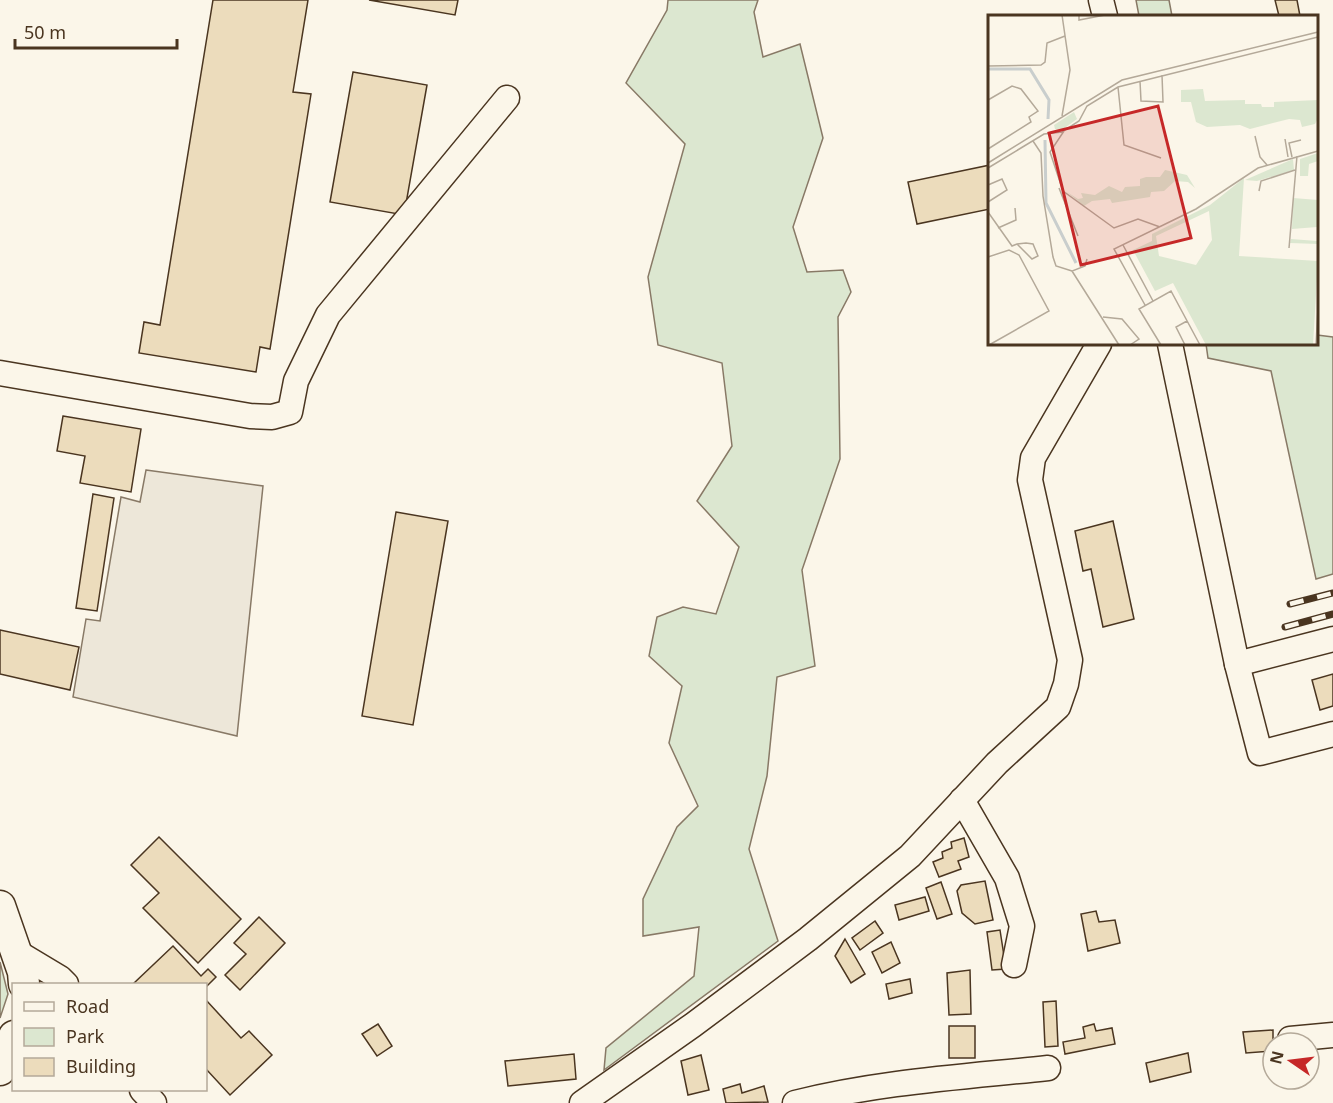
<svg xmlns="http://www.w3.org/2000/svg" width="1333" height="1103" viewBox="0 0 1333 1103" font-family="'Noto Sans',sans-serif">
  <rect width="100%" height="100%" fill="#fbf6e9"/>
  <g fill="#dce7d0" stroke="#887966" stroke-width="1.5">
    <path d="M 668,0 L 758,0 L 754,12 L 763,57 L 800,44 L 823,138 L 793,227 L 807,272 L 843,270 L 851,292 L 838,317 L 840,459 L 802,570 L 815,666 L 777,677 L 767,776 L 749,849 L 778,941 L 604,1070 L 606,1048 L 694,976 L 699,927 L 643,936 L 643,899 L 677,827 L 698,806 L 669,743 L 682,686 L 649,656 L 657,617 L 683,607 L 716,614 L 739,547 L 697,501 L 732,446 L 722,363 L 658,345 L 648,277 L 685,144 L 626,83 L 667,10 Z"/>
    <path d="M 1136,0 L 1169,0 L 1172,16 L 1139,16 Z"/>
    <path d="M 1317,335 L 1333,337 L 1333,574 L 1316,579 L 1271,371 L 1208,358 L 1206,344 L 1316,344 Z"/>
    <path d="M 0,962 L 8,994 L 0,1018 Z"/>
  </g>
  <path fill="#ede7d9" stroke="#887966" stroke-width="1.5" d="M 146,470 L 263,486 L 237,736 L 73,697 L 86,619 L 100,621 L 121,497 L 140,502 Z"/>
  <g fill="#ecdcbc" stroke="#4a3520" stroke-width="1.5">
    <path d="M 213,0 L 308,0 L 293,92 L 311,94 L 270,349 L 260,347 L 256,372 L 139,353 L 144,322 L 160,325 Z"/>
    <path d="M 369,0 L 458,0 L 455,15 Z"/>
    <path d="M 1275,0 L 1297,0 L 1300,16 L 1279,16 Z"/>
    <path d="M 353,72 L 427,85 L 404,215 L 330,202 Z"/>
    <path d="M 990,165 L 990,209 L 917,224 L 908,182 Z"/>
    <path d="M 63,416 L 141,429 L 131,492 L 80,483 L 85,456 L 57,451 Z"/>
    <path d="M 93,494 L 114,498 L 97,611 L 76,608 Z"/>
    <path d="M 396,512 L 448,521 L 413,725 L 362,716 Z"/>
    <path d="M 1113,521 L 1134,619 L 1103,627 L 1091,569 L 1083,571 L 1075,531 Z"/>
    <path d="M 0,630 L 79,647 L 70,690 L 0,674 Z"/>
    <path d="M 1333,674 L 1333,706 L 1320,710 L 1312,680 Z"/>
    <path d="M 159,837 L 241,919 L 198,963 L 143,908 L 159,893 L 131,865 Z"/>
    <path d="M 964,838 L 969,857 L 958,861 L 961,869 L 939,877 L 933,862 L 943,858 L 942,852 L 952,848 L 951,842 Z"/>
    <path d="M 985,881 L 993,920 L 975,924 L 962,913 L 957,891 L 961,885 Z"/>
    <path d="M 941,882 L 952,914 L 937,919 L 926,888 Z"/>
    <path d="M 925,897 L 929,911 L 899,920 L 895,905 Z"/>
    <path d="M 1096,911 L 1099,922 L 1115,920 L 1120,943 L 1088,951 L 1081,914 Z"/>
    <path d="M 259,917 L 285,943 L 240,990 L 225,975 L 246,954 L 234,943 Z"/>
    <path d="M 875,921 L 883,933 L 860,950 L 852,938 Z"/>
    <path d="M 1000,930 L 1006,969 L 992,970 L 987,932 Z"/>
    <path d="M 845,939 L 865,974 L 851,983 L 835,956 Z"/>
    <path d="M 891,942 L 900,963 L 882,973 L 872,952 Z"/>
    <path d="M 173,946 L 201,976 L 208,969 L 216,977 L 206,987 L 206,984 L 133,984 Z"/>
    <path d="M 970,970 L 971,1014 L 949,1015 L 947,973 Z"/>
    <path d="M 910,979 L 912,993 L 889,999 L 886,984 Z"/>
    <path d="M 206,1000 L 241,1038 L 249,1031 L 272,1055 L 230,1095 L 206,1069 Z"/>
    <path d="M 1056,1001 L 1058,1046 L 1045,1047 L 1043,1002 Z"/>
    <path d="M 378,1024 L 392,1046 L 377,1056 L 362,1034 Z"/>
    <path d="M 1094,1024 L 1096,1031 L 1112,1028 L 1115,1044 L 1065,1054 L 1063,1042 L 1085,1038 L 1083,1027 Z"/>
    <rect x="949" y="1026" width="26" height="32"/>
    <path d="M 1273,1030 L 1273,1051 L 1246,1053 L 1243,1032 Z"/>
    <path d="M 1188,1053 L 1191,1072 L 1150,1082 L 1146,1063 Z"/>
    <path d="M 574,1054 L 576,1079 L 508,1086 L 505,1061 Z"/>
    <path d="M 701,1055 L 709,1090 L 688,1095 L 681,1061 Z"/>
    <path d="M 740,1084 L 742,1093 L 764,1086 L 768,1102 L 726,1103 L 723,1089 Z"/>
  </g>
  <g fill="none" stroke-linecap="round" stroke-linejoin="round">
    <defs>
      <g id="minor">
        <path d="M 1101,0 L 1105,16"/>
        <path d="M 1170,344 L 1237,664 L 1260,753 L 1333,734"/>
        <path d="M 0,373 L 250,416 L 272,417 L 290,412 L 296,381 L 328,315 L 507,98"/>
        <path d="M 1237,664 L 1333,639"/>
        <path d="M 962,800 L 1007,878 L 1022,926 L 1014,965"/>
        <path d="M 15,951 L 60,978 L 66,984"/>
        <path d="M 1290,1039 L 1333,1035"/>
        <path d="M 142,1090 L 154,1103"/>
        <path d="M 582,1103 L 693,1025 L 808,939 L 910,856 L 997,763 L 1058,707 L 1066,684 L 1070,660 L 1030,480 L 1033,458 L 1099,344"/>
        <path d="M 795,1103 C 878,1082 963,1077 1048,1068"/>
      </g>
      <g id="major">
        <path d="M 0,906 L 23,972 L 24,984"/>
        <path d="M 0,1070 L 14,1036"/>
      </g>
    </defs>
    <use href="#minor" stroke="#4a3520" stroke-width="27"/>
    <use href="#major" stroke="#4a3520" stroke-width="33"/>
    <use href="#minor" stroke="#fbf6e9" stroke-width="24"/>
    <use href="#major" stroke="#fbf6e9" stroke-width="30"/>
    <defs>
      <g id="rail">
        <path d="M 1290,604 L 1333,593"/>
        <path d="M 1285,627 L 1333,614"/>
      </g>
    </defs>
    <use href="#rail" stroke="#4a3520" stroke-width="7"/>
    <use href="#rail" stroke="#fbf6e9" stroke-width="4.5" stroke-dasharray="14" stroke-linecap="butt"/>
  </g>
  <g transform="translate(988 15)">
    <rect width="330" height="330" fill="#fbf6e9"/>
    <path d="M 215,74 L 217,86 L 257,85 L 257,89 L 273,89 L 274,92 L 286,92 L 286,87 L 330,85 L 330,103 L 327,109 L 314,112 L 312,105 L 301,104 L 262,114 L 252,110 L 219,112 L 208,107 L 203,87 L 193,87 L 193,75 ZM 86,97 L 89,104 L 74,115 L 67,114 L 66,110 ZM 330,138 L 330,146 L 321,149 L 320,161 L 312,161 L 312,144 ZM 305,144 L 306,155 L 269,166 L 257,165 ZM 177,155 L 199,160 L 207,173 L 200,167 L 187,166 L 176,176 L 163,177 L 162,182 L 124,188 L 122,184 L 104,186 L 96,191 L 79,177 L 90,184 L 95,183 L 93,178 L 107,180 L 121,171 L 134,177 L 137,172 L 152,171 L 152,164 L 158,162 L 172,162 ZM 256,163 L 251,241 L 330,246 L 325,330 L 218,330 L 185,268 L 167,276 L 145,235 L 164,226 L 164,219 L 222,190 ZM 221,196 L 224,225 L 208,250 L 171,241 L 168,221 ZM 305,183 L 330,185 L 330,229 L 302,228 L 303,224 L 329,226 L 329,212 L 304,214 Z" fill="#dce7d0" fill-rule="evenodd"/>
    <path fill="none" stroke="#c9cecd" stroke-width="3" d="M 0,54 L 42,54 L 61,85 L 60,104M 57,125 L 58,188 L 88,248"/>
    <path fill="none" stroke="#b4a999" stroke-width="1.5" d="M 91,0 L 91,5 L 117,0M 0,51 L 53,50 L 57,47 L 59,28 L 77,21M 152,66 L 153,86 L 175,87 L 174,60M 130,72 L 136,130 L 173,143M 0,85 L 24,71 L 33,74 L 50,96 L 41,102 L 43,107 L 0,134M 74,101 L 82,55 L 74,0M 76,116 L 62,137 L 75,176 L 126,213 L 150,204 L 172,212M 267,121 L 272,142 L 279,150M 297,124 L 300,142M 45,126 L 53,138 L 55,181 L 65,242 L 68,251 L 84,256M 304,142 L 301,128 L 313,125M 0,148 L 134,65 L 330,17M 0,153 L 56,119 L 74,117 L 91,106 L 99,91 L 130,72 L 330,22M 0,170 L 14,164 L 19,175 L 0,187M 71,173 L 90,221M 271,176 L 273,166 L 307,155M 0,197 L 24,231 L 29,229 L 38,228 L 45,229 L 50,241 L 44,244 L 29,229M 10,213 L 28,205 L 27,193M 135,230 L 165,286M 301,233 L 309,141M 0,242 L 21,235 L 31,240 L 61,296 L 1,330M 99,244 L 97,251 L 84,256 L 131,330M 157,290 L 126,234 L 208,194 L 270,153 L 330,136M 115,302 L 134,304 L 151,324 L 142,330M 173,330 L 151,294 L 183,276 L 212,330M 197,330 L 188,312 L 199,306M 328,330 L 330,293"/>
    <path fill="#c62828" fill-opacity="0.15" stroke="#c62828" stroke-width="3" d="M 170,91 L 203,223 L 93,250 L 61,118 Z"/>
    <rect width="330" height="330" fill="none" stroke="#4a3520" stroke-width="3"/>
  </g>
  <rect x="12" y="983" width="195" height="108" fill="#fbf6e9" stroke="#b4a999" stroke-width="1.5"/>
  <rect x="24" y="1002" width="30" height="9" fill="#fbf6e9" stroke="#b4a999" stroke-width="1.5"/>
  <text x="66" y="1013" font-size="18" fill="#4a3520">Road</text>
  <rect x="24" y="1028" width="30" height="18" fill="#dce7d0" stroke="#b4a999" stroke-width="1.5"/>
  <text x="66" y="1043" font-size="18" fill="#4a3520">Park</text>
  <rect x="24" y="1058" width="30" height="18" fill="#ecdcbc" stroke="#b4a999" stroke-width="1.5"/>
  <text x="66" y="1073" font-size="18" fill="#4a3520">Building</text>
  <g transform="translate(1291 1061) rotate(284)"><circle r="28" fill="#fbf6e9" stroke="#b4a999" stroke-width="1.5"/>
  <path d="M0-4.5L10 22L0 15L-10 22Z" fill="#c62828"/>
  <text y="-9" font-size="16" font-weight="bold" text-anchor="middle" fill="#4a3520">N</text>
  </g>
  <path d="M15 39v9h162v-9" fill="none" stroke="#4a3520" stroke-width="3"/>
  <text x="24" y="39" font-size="18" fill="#4a3520" stroke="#fbf6e9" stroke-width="4.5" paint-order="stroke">50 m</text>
</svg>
